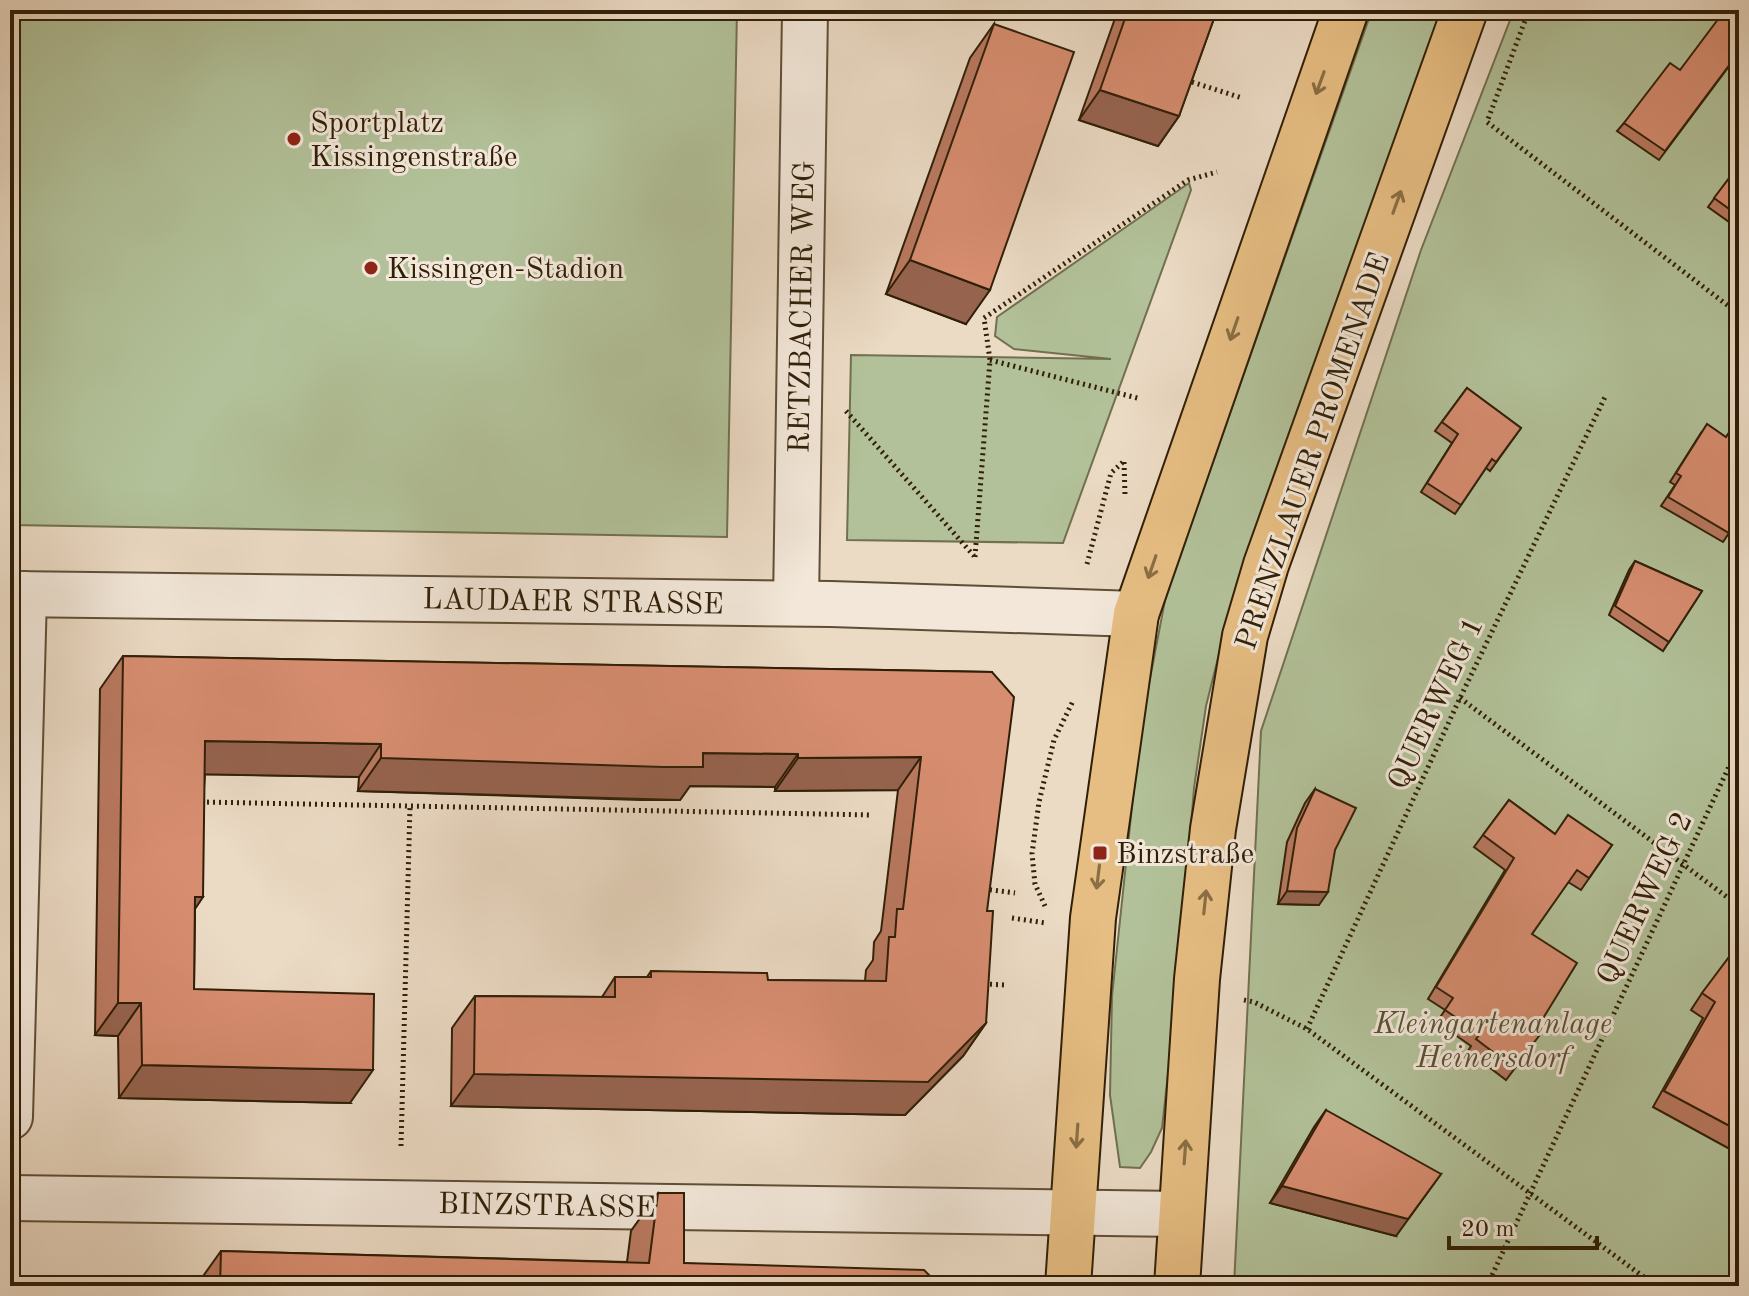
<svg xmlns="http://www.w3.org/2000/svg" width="1749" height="1296" viewBox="0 0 1749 1296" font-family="'Old Standard TT',serif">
  <rect width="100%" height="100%" fill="#ebdac4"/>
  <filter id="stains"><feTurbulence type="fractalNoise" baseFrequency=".0025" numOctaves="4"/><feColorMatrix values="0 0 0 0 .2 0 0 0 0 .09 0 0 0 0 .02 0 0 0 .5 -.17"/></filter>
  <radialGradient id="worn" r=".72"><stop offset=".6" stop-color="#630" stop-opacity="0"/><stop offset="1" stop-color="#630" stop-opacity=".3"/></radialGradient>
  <g fill="#b2c199" stroke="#717050" stroke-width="2">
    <path d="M 10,10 L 737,10 L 727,537 L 10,525 Z"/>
    <path d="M 1372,10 L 1441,10 L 1226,626 L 1206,706 L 1194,788 L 1180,965 L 1162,1128 L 1151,1152 L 1140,1168 L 1120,1167 L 1110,1095 L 1112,996 L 1140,731 L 1166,595 Z"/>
    <path d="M 1514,10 L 1739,10 L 1739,1286 L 1234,1286 L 1261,731 L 1421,250 Z"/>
    <path d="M 1189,183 L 1191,190 L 1063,543 L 847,540 L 851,355 L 1111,359 L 1014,349 L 995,336 L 997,317 Z"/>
  </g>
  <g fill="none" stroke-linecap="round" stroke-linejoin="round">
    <defs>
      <g id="minor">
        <path d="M 10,594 L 831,604 L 1136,614"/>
        <path d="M 796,603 L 805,10"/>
        <path d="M 10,1117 L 24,594"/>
        <path d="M 10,1198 L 1180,1214"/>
      </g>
      <g id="major">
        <path d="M 1068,1286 L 1093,918 L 1136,614 L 1346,10"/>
        <path d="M 1177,1286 L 1197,979 L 1213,829 L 1245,636 L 1266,565 L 1465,10"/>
      </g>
    </defs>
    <use href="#minor" stroke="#5f4e36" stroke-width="48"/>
    <use href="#major" stroke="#301f07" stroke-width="48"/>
    <g stroke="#301f07" stroke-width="5" stroke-dasharray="2 4" stroke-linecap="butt">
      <path d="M 1529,10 L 1487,122 L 1739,314"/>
      <path d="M 1702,10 L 1722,25"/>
      <path d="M 1192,82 L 1242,98"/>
      <path d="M 990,360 L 1141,399"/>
      <path d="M 846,411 L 974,556"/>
      <path d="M 1124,462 L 1125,495"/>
      <path d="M 975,557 L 990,360 L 984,318 L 1188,180 L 1217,172"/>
      <path d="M 1087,564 L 1111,473 L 1123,462"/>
      <path d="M 1460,698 L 1739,906"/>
      <path d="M 201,802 L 872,815"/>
      <path d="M 984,889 L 1015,893"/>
      <path d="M 1045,906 L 1035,884 L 1032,854 L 1039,802 L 1054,740 L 1073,701"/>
      <path d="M 1012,918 L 1046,923"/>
      <path d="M 984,984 L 1006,985"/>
      <path d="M 1244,1000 L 1254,1002 L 1307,1029 L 1656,1286"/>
      <path d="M 1307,1029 L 1460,698 L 1605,397"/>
      <path d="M 401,1146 L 410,806"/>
      <path d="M 1487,1286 L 1739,745"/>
    </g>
    <use href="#minor" stroke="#f2e7d9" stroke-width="44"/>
    <use href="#major" stroke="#e6bd82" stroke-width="44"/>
  </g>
  <g fill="#b97960" stroke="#301f07" stroke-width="2">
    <path d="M 1118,10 L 1217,10 L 1179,116 L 1158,146 L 1079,120 Z"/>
    <path d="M 994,24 L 966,324 L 886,294 L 970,58 Z"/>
    <path d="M 1739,53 L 1659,160 L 1617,131 L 1624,123 L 1680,70 Z"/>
    <path d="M 1739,165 L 1739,229 L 1708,207 Z"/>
    <path d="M 1467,388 L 1521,428 L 1490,471 L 1486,468 L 1455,514 L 1421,492 L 1452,443 L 1435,431 Z"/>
    <path d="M 1701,433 L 1729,533 L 1723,542 L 1661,506 L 1675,485 L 1670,482 Z"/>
    <path d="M 1635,561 L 1702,591 L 1663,651 L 1609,615 L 1629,570 Z"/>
    <path d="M 123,656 L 992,672 L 987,911 L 986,1023 L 963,1056 L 905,1115 L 451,1106 L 452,1028 L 475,996 L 602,997 L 615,977 L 647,977 L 651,971 L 768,980 L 865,981 L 866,970 L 873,960 L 874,942 L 881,931 L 898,790 L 775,791 L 775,787 L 690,786 L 680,800 L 640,800 L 358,791 L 359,777 L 205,774 L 195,909 L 194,989 L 350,1103 L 119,1098 L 118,1036 L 95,1035 L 100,689 Z"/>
    <path d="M 1315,789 L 1319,905 L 1278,904 L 1287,842 L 1305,803 Z"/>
    <path d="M 1509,800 L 1555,834 L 1612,845 L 1581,890 L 1568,882 L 1532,934 L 1534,1033 L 1530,1048 L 1506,1080 L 1468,1051 L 1471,1046 L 1437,1022 L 1445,1010 L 1428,999 L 1505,870 L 1474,847 Z"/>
    <path d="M 1739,952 L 1739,1151 L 1737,1153 L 1653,1107 L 1703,1018 L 1691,1010 L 1702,993 Z"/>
    <path d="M 1326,1110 L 1396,1236 L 1270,1203 L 1314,1127 Z"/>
    <path d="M 658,1193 L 684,1263 L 940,1286 L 196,1286 L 221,1251 L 627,1262 L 631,1231 Z"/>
  </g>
  <g fill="#96634e" stroke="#301f07" stroke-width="2">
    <path d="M 1100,90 L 1179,116 L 1158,146 L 1079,120 Z"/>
    <path d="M 910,260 L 990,290 L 966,324 L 886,294 Z"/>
    <path d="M 205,741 L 381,744 L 359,777 L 183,774 Z"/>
    <path d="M 703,753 L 798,754 L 775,787 L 690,786 L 680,800 L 358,791 L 381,758 Z"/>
    <path d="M 921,757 L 898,790 L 775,791 L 798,758 Z"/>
    <path d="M 1287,891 L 1328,892 L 1319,905 L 1278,904 Z"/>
    <path d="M 195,897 L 203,897 L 181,930 Z"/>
    <path d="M 118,1003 L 141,1003 L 118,1036 L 95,1035 Z"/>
    <path d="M 986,1023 L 963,1056 L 905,1115 L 451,1106 L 474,1074 Z"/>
    <path d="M 142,1065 L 373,1070 L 350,1103 L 119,1098 Z"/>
    <path d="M 1441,1174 L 1396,1236 L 1270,1203 L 1282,1186 Z"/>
  </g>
  <g fill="#d78d70" stroke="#301f07" stroke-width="2">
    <path d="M 1128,10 L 1217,10 L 1179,116 L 1100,90 Z"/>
    <path d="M 1725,10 L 1739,10 L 1739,52 L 1665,151 L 1624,123 L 1670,63 L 1680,70 Z"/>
    <path d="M 994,24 L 1074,52 L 990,290 L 910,260 Z"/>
    <path d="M 1739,165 L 1739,216 L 1714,198 Z"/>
    <path d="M 1467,388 L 1521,428 L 1496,462 L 1492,459 L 1461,505 L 1427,483 L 1458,434 L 1442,422 Z"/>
    <path d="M 1735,423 L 1739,426 L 1739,513 L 1729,533 L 1668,497 L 1681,476 L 1676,473 L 1707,424 L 1726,437 Z"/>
    <path d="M 1635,561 L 1702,591 L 1669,642 L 1615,606 Z"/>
    <path d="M 123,656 L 992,672 L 1014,697 L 987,911 L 993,911 L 986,1023 L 928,1082 L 474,1074 L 475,996 L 615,997 L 615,977 L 651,977 L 651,971 L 767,973 L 768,980 L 886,981 L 889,937 L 895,937 L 897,909 L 903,909 L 921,757 L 798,758 L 798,754 L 703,753 L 703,767 L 663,767 L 381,758 L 381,744 L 205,741 L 203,897 L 195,897 L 194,989 L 374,994 L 373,1070 L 142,1065 L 141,1003 L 118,1003 Z"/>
    <path d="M 1315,789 L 1356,808 L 1335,850 L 1328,892 L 1287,891 L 1297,828 Z"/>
    <path d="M 1509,800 L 1555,834 L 1568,815 L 1612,845 L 1589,878 L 1577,870 L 1532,934 L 1577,963 L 1534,1033 L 1539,1036 L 1514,1068 L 1476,1039 L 1480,1034 L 1445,1010 L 1453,998 L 1436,987 L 1514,858 L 1483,835 Z"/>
    <path d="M 1735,949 L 1739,952 L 1739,1131 L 1664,1091 L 1715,1002 L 1702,993 Z"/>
    <path d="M 1326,1110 L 1441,1174 L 1408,1219 L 1282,1186 Z"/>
    <path d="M 658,1193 L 684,1193 L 684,1263 L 924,1270 L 940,1286 L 220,1286 L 221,1251 L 649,1263 Z"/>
    <path d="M 1547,1277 L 1558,1286 L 1540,1286 Z"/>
  </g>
  <defs><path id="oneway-shaft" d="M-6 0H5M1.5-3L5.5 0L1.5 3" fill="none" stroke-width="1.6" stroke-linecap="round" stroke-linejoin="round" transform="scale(2)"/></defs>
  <g stroke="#8b6e44">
    <use href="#oneway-shaft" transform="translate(1320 83) rotate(110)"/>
    <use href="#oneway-shaft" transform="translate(1397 202) rotate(-70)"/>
    <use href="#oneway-shaft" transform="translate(1234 329) rotate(109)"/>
    <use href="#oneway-shaft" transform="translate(1152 567) rotate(109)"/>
    <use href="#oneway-shaft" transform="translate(1098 877) rotate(97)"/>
    <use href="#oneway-shaft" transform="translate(1205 902) rotate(-84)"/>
    <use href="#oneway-shaft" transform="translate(1077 1136) rotate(94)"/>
    <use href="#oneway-shaft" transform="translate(1185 1152) rotate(-86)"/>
  </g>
  <g fill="#8f2418" stroke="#f2e7d9" stroke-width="3">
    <circle cx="294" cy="139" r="8"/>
    <circle cx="371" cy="268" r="8"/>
    <rect x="1092" y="845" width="16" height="16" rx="4"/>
  </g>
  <g text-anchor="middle" stroke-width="6" stroke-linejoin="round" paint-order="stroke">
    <g font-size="30" fill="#301f07" stroke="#f2e7d9" text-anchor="start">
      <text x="310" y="132">Sportplatz<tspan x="310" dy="34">Kissingenstraße</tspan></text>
      <text x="387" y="278">Kissingen-Stadion</text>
      <text x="1116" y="863">Binzstraße</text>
    </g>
    <g font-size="30" fill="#301f07" stroke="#f2e7d9">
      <text transform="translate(801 307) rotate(-89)" y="10">RETZBACHER WEG</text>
      <text transform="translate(1312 451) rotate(-71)" y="10">PRENZLAUER PROMENADE</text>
      <text transform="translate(573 601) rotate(1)" y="10">LAUDAER STRASSE</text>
      <text transform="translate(1435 703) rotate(-65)" y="10">QUERWEG 1</text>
      <text transform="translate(1644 898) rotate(-65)" y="10">QUERWEG 2</text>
      <text transform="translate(547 1205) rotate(1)" y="10">BINZSTRASSE</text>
    </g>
    <g font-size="30" font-style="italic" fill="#575033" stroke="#f2e7d9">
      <text x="1493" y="1033">Kleingartenanlage<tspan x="1493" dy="34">Heinersdorf</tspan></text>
    </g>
  </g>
  <rect width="1749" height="1296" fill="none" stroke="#ebdac4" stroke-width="40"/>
  <rect x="12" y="12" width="1725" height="1272" fill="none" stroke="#301f07" stroke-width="4"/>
  <rect x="20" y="20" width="1709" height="1256" fill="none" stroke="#301f07" stroke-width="2"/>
  <path d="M1449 1236v12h148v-12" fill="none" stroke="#301f07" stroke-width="4"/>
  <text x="1461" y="1236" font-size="24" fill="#301f07" stroke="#f2e7d9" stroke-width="6" paint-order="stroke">20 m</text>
  <rect width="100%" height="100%" filter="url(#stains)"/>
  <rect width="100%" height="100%" fill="url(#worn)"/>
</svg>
